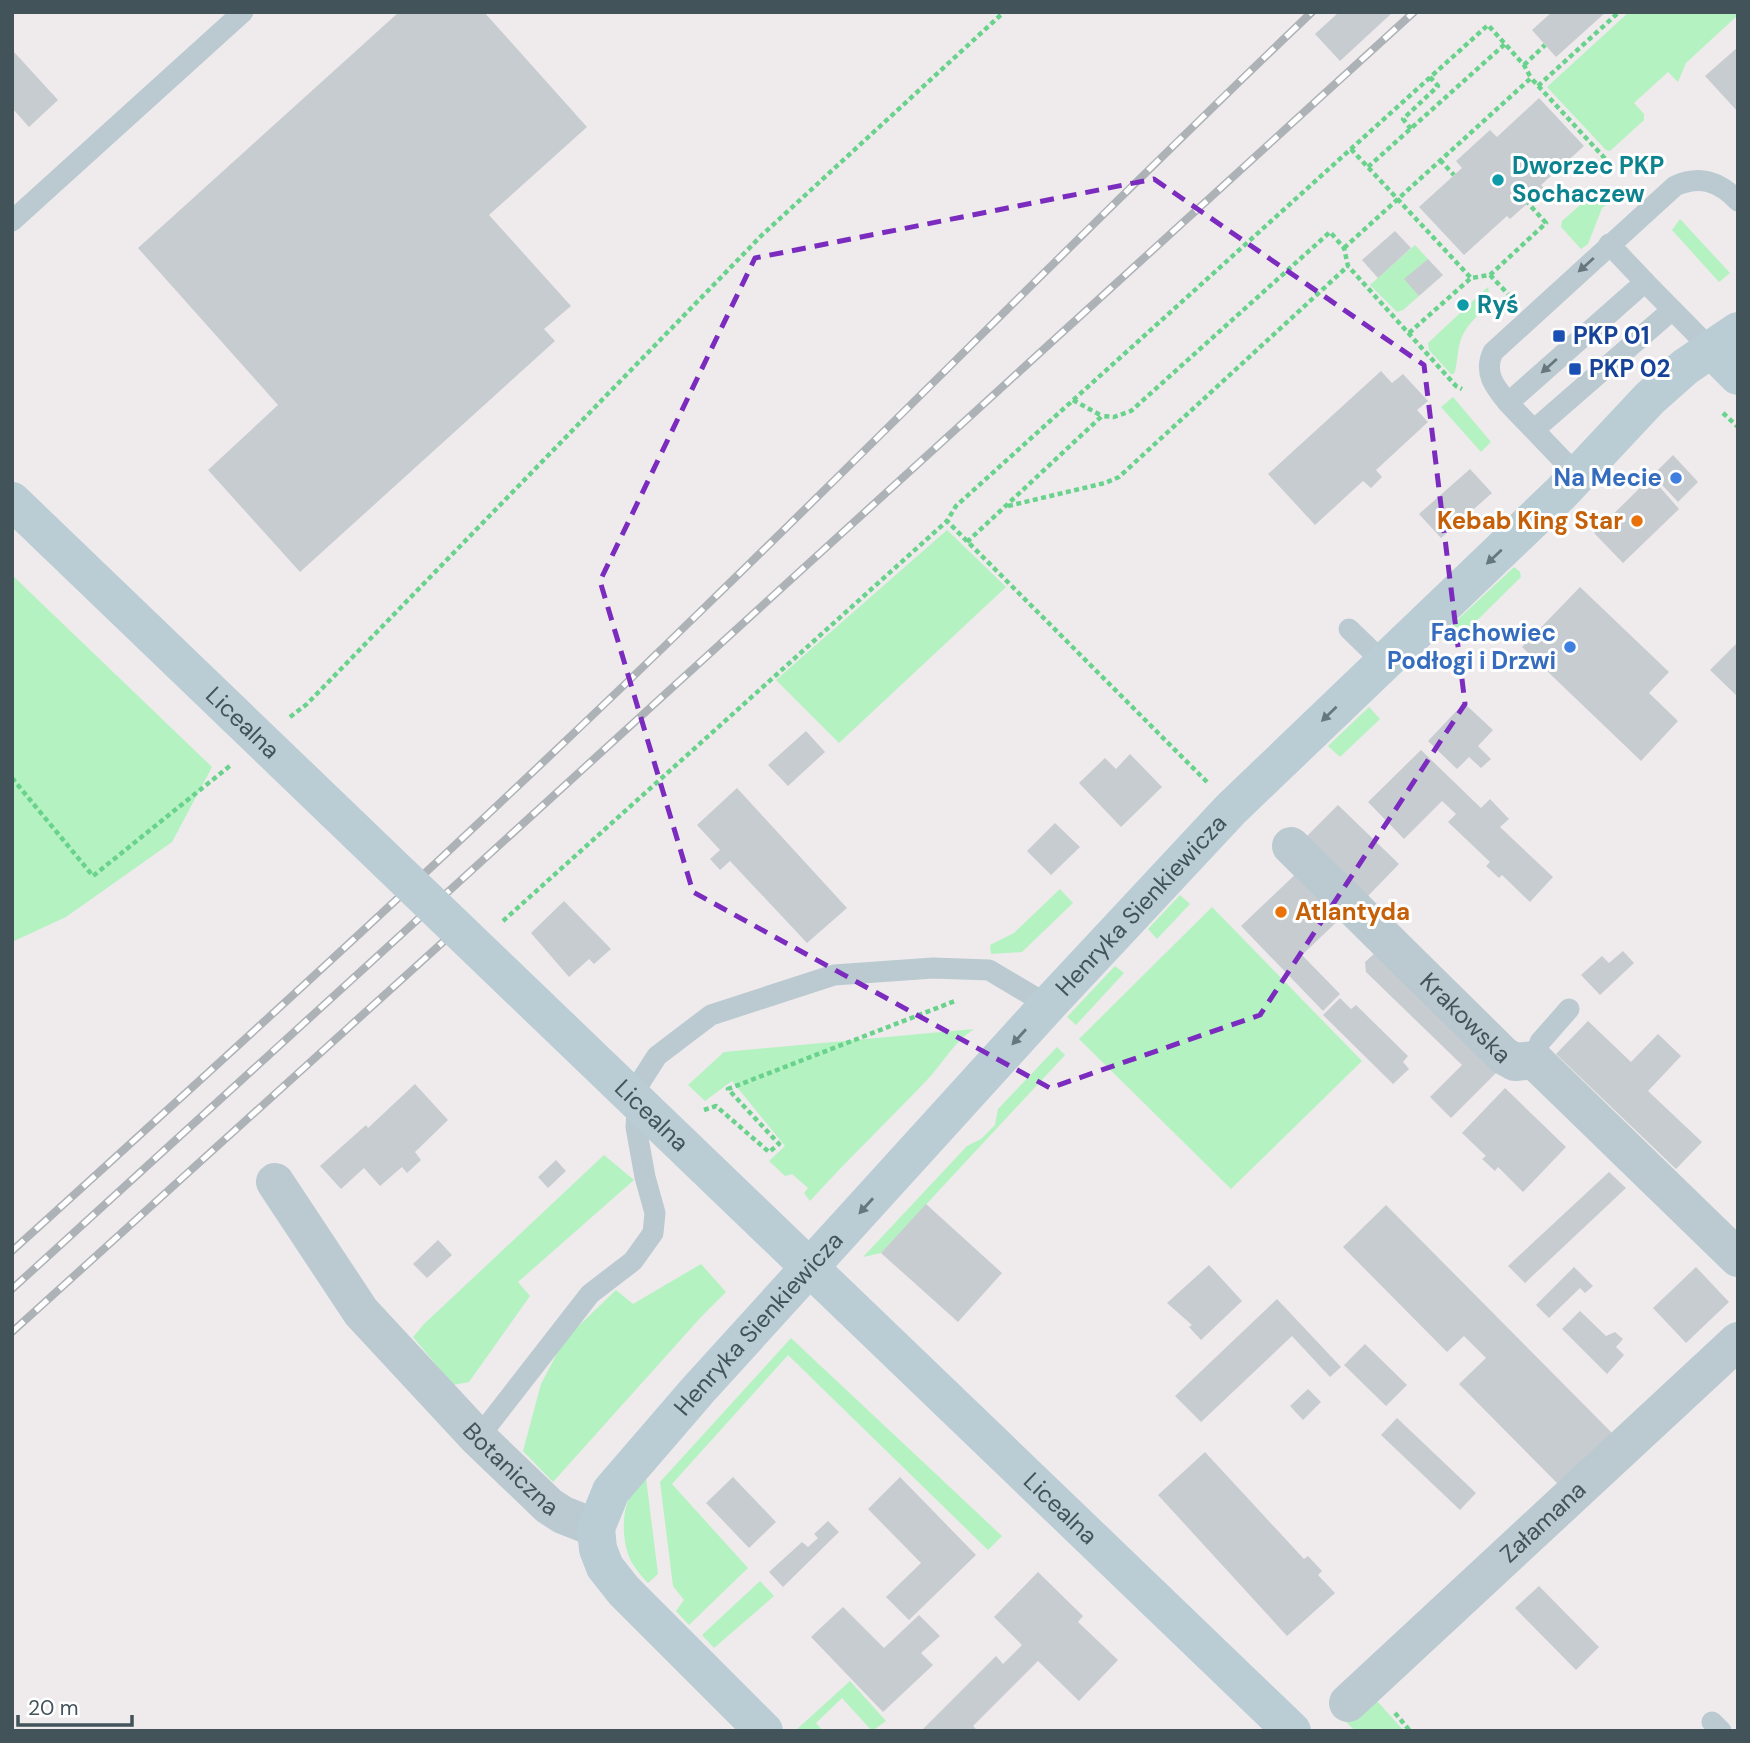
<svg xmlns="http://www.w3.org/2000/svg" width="1750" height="1743" viewBox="0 0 1750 1743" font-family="'DM Sans',sans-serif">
  <rect width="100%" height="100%" fill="#efebec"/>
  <g fill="#b4f2c1">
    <path d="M 1629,12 L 1738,12 L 1738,15 L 1686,63 L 1678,82 L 1668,72 L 1634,103 L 1644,114 L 1644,120 L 1610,151 L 1606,150 L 1547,87 Z"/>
    <path d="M 1595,192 L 1599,192 L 1606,199 L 1606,205 L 1602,208 L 1588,244 L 1581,249 L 1561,227 L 1562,221 Z"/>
    <path d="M 1680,219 L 1730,273 L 1719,282 L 1672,230 Z"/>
    <path d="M 1415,245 L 1428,259 L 1405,279 L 1419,296 L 1403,310 L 1397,312 L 1370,285 Z"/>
    <path d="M 1488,287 C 1493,306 1474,316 1465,331 C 1456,345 1459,360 1454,374 L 1451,374 L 1429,350 L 1428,343 Z"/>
    <path d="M 1453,397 L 1491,442 L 1481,452 L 1441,407 Z"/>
    <path d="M 947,530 L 1006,587 L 839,743 L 776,680 Z"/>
    <path d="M 1514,567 L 1520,572 L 1521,577 L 1452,645 L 1445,636 L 1452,625 Z"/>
    <path d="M 12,575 L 212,767 L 172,842 L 66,917 L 12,942 Z"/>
    <path d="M 1369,707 L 1380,719 L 1340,757 L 1328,746 Z"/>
    <path d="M 1060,889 L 1073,903 L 1022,952 L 991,954 L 990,945 L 1014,933 Z"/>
    <path d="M 1180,895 L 1190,904 L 1157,939 L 1148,929 Z"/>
    <path d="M 1212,907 L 1362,1061 L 1231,1189 L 1079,1039 Z"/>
    <path d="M 1115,966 L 1124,973 L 1076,1025 L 1067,1017 Z"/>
    <path d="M 974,1029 C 954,1042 943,1063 927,1080 C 888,1121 848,1159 810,1201 L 804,1193 L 808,1188 L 792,1174 L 785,1176 L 769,1161 L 785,1146 L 732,1081 L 705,1101 L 688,1085 L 724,1052 Z"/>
    <path d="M 1057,1047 L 1065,1055 L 881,1253 L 863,1257 L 967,1146 L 981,1139 L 995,1125 L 998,1109 Z"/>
    <path d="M 604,1155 L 634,1180 L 518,1282 L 530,1296 L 469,1382 L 453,1385 L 413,1337 L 424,1324 Z"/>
    <path d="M 701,1264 L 726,1292 L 701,1317 L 553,1482 L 523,1451 L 541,1384 L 564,1340 L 616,1290 L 633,1304 Z"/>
    <path d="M 791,1338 L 1002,1536 L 988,1550 L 788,1355 L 672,1484 L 748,1568 L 689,1625 L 676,1611 L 684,1600 L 673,1586 L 660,1482 Z"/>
    <path d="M 646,1478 L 658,1574 L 648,1583 C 643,1578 638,1572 634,1566 C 622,1549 620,1513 631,1495 C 634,1489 641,1483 646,1478 Z"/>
    <path d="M 760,1581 L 774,1596 L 714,1648 L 702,1635 Z"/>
    <path d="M 850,1681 L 886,1721 L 872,1731 L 842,1698 L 816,1723 L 823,1731 L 795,1731 Z"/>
    <path d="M 1368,1691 L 1404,1731 L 1355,1731 L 1345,1721 Z"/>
  </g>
  <g fill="#c7ccd1">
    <path d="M 399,12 L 484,12 L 587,127 L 489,215 L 571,306 L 544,329 L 555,341 L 300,572 L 208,470 L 278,405 L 138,248 Z"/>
    <path d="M 1339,12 L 1393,12 L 1340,61 L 1315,34 Z"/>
    <path d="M 1552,12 L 1606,12 L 1556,57 L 1532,30 Z"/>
    <path d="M 1738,47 L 1738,112 L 1705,76 Z"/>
    <path d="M 14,52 L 58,100 L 29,127 L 12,108 L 12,54 Z"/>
    <path d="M 1539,98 L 1584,146 L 1541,185 L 1544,188 L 1528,203 L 1510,219 L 1507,216 L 1464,255 L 1419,207 L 1462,168 L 1456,161 L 1490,130 L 1497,137 Z"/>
    <path d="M 1395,231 L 1411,248 L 1378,278 L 1362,260 Z"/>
    <path d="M 1428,259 L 1443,275 L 1419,296 L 1404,279 Z"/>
    <path d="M 1381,371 L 1392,383 L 1403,374 L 1428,401 L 1417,410 L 1428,422 L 1376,470 L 1382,477 L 1371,488 L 1363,481 L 1315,525 L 1268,474 Z"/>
    <path d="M 1673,455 L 1698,482 L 1678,502 L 1653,475 Z"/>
    <path d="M 1470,469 L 1492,493 L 1441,538 L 1419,514 Z"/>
    <path d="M 1651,477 L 1679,509 L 1623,563 L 1594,533 Z"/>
    <path d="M 1580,587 L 1669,672 L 1649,693 L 1678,721 L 1641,761 L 1522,647 Z"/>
    <path d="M 1738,642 L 1738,697 L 1710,670 Z"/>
    <path d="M 1464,703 L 1493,730 L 1478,746 L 1491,759 L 1481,768 L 1469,757 L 1457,769 L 1428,741 Z"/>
    <path d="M 806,731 L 825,752 L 788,786 L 768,765 Z"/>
    <path d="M 1421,750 L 1481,808 L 1490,799 L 1509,819 L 1500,827 L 1553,877 L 1530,902 L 1502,875 L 1499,878 L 1486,866 L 1490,862 L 1448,822 L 1456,814 L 1442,801 L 1404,839 L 1368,802 Z"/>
    <path d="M 1130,754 L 1162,787 L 1121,827 L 1079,783 L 1105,758 L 1116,769 Z"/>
    <path d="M 737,788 L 847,908 L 807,943 L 730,861 L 720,870 L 710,859 L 720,850 L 697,825 Z"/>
    <path d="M 1338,805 L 1399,864 L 1367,897 L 1305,838 Z"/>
    <path d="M 1055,823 L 1080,847 L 1051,875 L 1027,851 Z"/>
    <path d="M 1303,867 L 1346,913 L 1302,955 L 1340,994 L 1323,1011 L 1241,926 Z"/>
    <path d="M 564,901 L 611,949 L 594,964 L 589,959 L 569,977 L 531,933 Z"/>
    <path d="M 1384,945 L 1505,1064 L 1451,1118 L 1430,1097 L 1462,1065 L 1366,972 L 1365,962 Z"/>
    <path d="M 1623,951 L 1634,963 L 1600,995 L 1581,975 L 1602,956 L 1609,963 Z"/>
    <path d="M 1340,998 L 1351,1009 L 1356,1005 L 1408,1056 L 1403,1062 L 1409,1069 L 1393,1084 L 1323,1015 Z"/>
    <path d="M 1588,1021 L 1631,1062 L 1658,1034 L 1681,1056 L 1648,1091 L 1702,1142 L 1676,1169 L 1556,1054 Z"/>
    <path d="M 415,1084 L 448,1120 L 415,1152 L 421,1160 L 407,1173 L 402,1167 L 380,1186 L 364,1168 L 341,1189 L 320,1166 L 366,1125 L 368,1128 Z"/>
    <path d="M 1505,1088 L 1566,1147 L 1523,1192 L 1498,1167 L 1495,1171 L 1482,1159 L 1486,1156 L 1462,1133 Z"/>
    <path d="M 556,1160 L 566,1171 L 548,1188 L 538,1177 Z"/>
    <path d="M 1609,1172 L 1626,1188 L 1525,1283 L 1508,1266 Z"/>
    <path d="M 926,1204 L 1002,1273 L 958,1322 L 881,1253 Z"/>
    <path d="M 1386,1205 L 1612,1433 L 1559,1485 L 1459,1384 L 1486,1358 L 1464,1336 L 1447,1352 L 1343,1247 Z"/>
    <path d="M 438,1240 L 452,1255 L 427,1278 L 413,1264 Z"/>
    <path d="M 1209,1265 L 1242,1301 L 1201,1340 L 1189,1327 L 1192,1325 L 1167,1303 Z"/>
    <path d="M 1574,1267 L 1593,1286 L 1585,1293 L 1580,1288 L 1549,1318 L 1536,1305 Z"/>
    <path d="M 1696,1267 L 1729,1302 L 1686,1343 L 1653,1308 Z"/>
    <path d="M 1277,1299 L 1341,1367 L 1330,1377 L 1292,1336 L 1201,1422 L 1175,1396 Z"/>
    <path d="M 1580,1311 L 1606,1336 L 1615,1332 L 1623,1339 L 1616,1347 L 1624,1355 L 1607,1374 L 1562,1329 Z"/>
    <path d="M 1365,1344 L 1407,1385 L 1386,1406 L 1344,1365 Z"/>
    <path d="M 1308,1389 L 1321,1402 L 1303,1420 L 1290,1406 Z"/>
    <path d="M 1397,1418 L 1476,1493 L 1460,1510 L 1381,1435 Z"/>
    <path d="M 1205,1452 L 1304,1559 L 1308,1556 L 1322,1571 L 1318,1575 L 1335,1593 L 1287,1636 L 1158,1495 Z"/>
    <path d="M 733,1477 L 776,1522 L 749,1548 L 706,1503 Z"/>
    <path d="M 900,1477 L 976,1555 L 909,1620 L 886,1597 L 921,1563 L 868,1509 Z"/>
    <path d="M 828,1521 L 839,1532 L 783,1587 L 769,1572 L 802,1542 L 808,1547 L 818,1538 L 814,1534 Z"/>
    <path d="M 1038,1572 L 1083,1616 L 1078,1622 L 1118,1660 L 1079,1701 L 1038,1661 L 973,1726 L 978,1731 L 921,1731 L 996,1656 L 1003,1664 L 1022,1645 L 994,1617 Z"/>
    <path d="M 1539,1586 L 1599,1647 L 1576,1670 L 1515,1608 Z"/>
    <path d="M 843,1607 L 884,1648 L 919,1615 L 940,1636 L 921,1653 L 933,1665 L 883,1712 L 811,1637 Z"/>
  </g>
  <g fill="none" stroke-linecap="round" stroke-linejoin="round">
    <g stroke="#69d28c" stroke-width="4.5" stroke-dasharray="5 3.5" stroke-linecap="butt">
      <path d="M 1524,65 L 1545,45"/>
      <path d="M 1538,86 L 1619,12"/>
      <path d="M 1411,129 L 1403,119 L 1438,86 L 1430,77"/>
      <path d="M 1351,149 L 1471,278"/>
      <path d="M 1440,160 L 1454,175"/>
      <path d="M 1368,167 L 1505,44"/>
      <path d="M 1344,248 L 1531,78 L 1611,165"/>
      <path d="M 1490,275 L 1508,294"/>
      <path d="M 1409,333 L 1471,278 L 1490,275 L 1546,223 L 1528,203"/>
      <path d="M 1073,400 L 1102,416"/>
      <path d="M 1723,413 L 1738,427"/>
      <path d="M 1008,506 L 1105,483 L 1119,477 L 1348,266"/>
      <path d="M 967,542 L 1102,416 L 1114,417 L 1131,411 L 1330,232 L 1344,248 L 1348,266 L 1456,386 L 1462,389"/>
      <path d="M 290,717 L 307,704 L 762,235 L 1004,12"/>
      <path d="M 12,778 L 93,876 L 231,765"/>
      <path d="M 1207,782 L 947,521 L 956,506 L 1488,25 L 1524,65 L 1531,78"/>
      <path d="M 503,921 L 947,521"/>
      <path d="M 704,1110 L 716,1106 L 769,1152 L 779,1144 L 728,1089 L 955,1001"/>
      <path d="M 1395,1713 L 1410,1731"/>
    </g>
    <g stroke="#bacad0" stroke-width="21">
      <path d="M 12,221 L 243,12"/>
      <path d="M 1609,244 L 1645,282"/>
      <path d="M 1508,403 C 1495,387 1483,373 1493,352 L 1675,186 C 1700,175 1719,181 1738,201"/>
      <path d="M 1535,429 L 1672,310"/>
      <path d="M 1577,475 L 1508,403 L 1645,282 L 1711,349"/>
      <path d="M 1349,629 L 1383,662"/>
      <path d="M 1534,1060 L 1540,1042 L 1569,1009"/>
      <path d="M 478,1438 L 590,1294 L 633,1261 L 653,1233 L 655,1213 L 645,1177 L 636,1127 L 639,1084 L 657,1056 L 711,1015 L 834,975 L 933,968 L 989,970 L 1048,1005"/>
      <path d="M 1712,1722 L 1721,1731"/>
    </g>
    <g stroke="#bacad0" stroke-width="38">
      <path id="s1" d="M 1291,846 L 1504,1056 L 1515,1062 L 1534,1060 L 1738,1258"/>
      <path id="s2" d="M 275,1182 L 361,1312 L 478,1438 L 549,1506 L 563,1515 L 596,1528"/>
      <path id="s3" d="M 1348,1703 L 1738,1341"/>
    </g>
    <g stroke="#baccd4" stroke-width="38">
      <path d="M 1711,349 L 1738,376"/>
      <path id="s4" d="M 764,1731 L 624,1591 L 605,1567 L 598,1549 L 596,1528 L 611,1491 L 698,1390 L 1048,1005 L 1231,809 L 1561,493 L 1650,398 L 1685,367 L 1738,331"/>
    </g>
    <defs>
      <g id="rail">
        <path d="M 12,1251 C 246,1039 480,826 706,606 C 909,409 1107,207 1312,12"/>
        <path d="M 12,1289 L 1414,12"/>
        <path d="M 12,1332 L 443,942"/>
      </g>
    </defs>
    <use href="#rail" stroke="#adb2b7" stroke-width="8"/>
    <use href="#rail" stroke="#fff" stroke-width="5" stroke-dasharray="16" stroke-linecap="butt"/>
    <path stroke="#baccd4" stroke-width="38" id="s5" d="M 12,501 L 1292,1731"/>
  </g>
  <defs><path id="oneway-solid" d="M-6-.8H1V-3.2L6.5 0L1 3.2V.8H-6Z" transform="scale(1.75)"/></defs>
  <g fill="#66777d">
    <use href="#oneway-solid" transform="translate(1586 265) rotate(138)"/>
    <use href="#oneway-solid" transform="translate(1549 366) rotate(138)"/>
  </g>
  <g fill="#66777f">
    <use href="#oneway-solid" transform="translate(1494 557) rotate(137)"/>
    <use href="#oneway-solid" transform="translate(1329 714) rotate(136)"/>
    <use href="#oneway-solid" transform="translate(1019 1037) rotate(132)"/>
    <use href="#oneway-solid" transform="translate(866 1206) rotate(132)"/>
  </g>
  <path fill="none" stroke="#7b2cbf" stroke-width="5" stroke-dasharray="14 9" stroke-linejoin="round" d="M 1154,179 L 1424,365 L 1465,704 L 1260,1015 L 1050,1088 L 693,892 L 600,581 L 755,258 Z"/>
  <g fill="#0f9aa8" stroke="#fff" stroke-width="2.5">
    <circle cx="1498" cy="180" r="7"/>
    <circle cx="1463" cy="305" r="7"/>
  </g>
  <g fill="#1a4fb4" stroke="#fff" stroke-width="2.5">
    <rect x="1552" y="329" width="14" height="14" rx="3.5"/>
    <rect x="1568" y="362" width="14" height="14" rx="3.5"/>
  </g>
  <g fill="#3f7fe0" stroke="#fff" stroke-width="2.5">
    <circle cx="1676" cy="478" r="7"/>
    <circle cx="1570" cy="647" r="7"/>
  </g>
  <g fill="#e8710a" stroke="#fff" stroke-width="2.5">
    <circle cx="1637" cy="521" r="7"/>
    <circle cx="1281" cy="912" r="7"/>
  </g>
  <g text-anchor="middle" stroke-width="6" stroke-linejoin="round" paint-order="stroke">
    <g font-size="24" font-weight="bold" fill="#0d838f" stroke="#fff" text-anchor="start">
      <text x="1512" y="174">Dworzec PKP<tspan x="1512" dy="28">Sochaczew</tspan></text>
      <text x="1477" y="313">Ryś</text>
    </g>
    <g font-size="24" font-weight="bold" fill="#164399" stroke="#fff" text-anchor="start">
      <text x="1573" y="344">PKP 01</text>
      <text x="1589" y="377">PKP 02</text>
    </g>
    <g font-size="24" font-weight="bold" fill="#366cbe" stroke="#fff" text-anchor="end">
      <text x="1662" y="486">Na Mecie</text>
      <text x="1556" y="641">Fachowiec<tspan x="1556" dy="28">Podłogi i Drzwi</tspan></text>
    </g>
    <g font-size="24" font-weight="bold" fill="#c56008" stroke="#fff" text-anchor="end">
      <text x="1623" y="529">Kebab King Star</text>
      <text x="1295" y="920" text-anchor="start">Atlantyda</text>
    </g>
    <g font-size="24" fill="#42535a" stroke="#fff">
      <text dy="8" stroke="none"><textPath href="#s5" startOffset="320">Licealna</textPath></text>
      <text dy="8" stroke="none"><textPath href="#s4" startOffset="1099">Henryka Sienkiewicza</textPath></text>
      <text dy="8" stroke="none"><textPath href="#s1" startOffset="245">Krakowska</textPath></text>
      <text dy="8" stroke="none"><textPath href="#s5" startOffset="887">Licealna</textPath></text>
      <text dy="8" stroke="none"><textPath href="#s4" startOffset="532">Henryka Sienkiewicza</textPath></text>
      <text dy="8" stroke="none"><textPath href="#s2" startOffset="373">Botaniczna</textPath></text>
      <text dy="8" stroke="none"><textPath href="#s5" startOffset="1454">Licealna</textPath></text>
      <text dy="8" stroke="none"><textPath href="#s3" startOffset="266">Załamana</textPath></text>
    </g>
  </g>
  <rect width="1750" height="1743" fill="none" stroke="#42535a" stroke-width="28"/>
  <path d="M18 1715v10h114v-10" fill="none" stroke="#42535a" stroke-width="3.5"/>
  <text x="28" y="1715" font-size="21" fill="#42535a" stroke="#ffffff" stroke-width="5" paint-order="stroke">20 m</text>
</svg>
